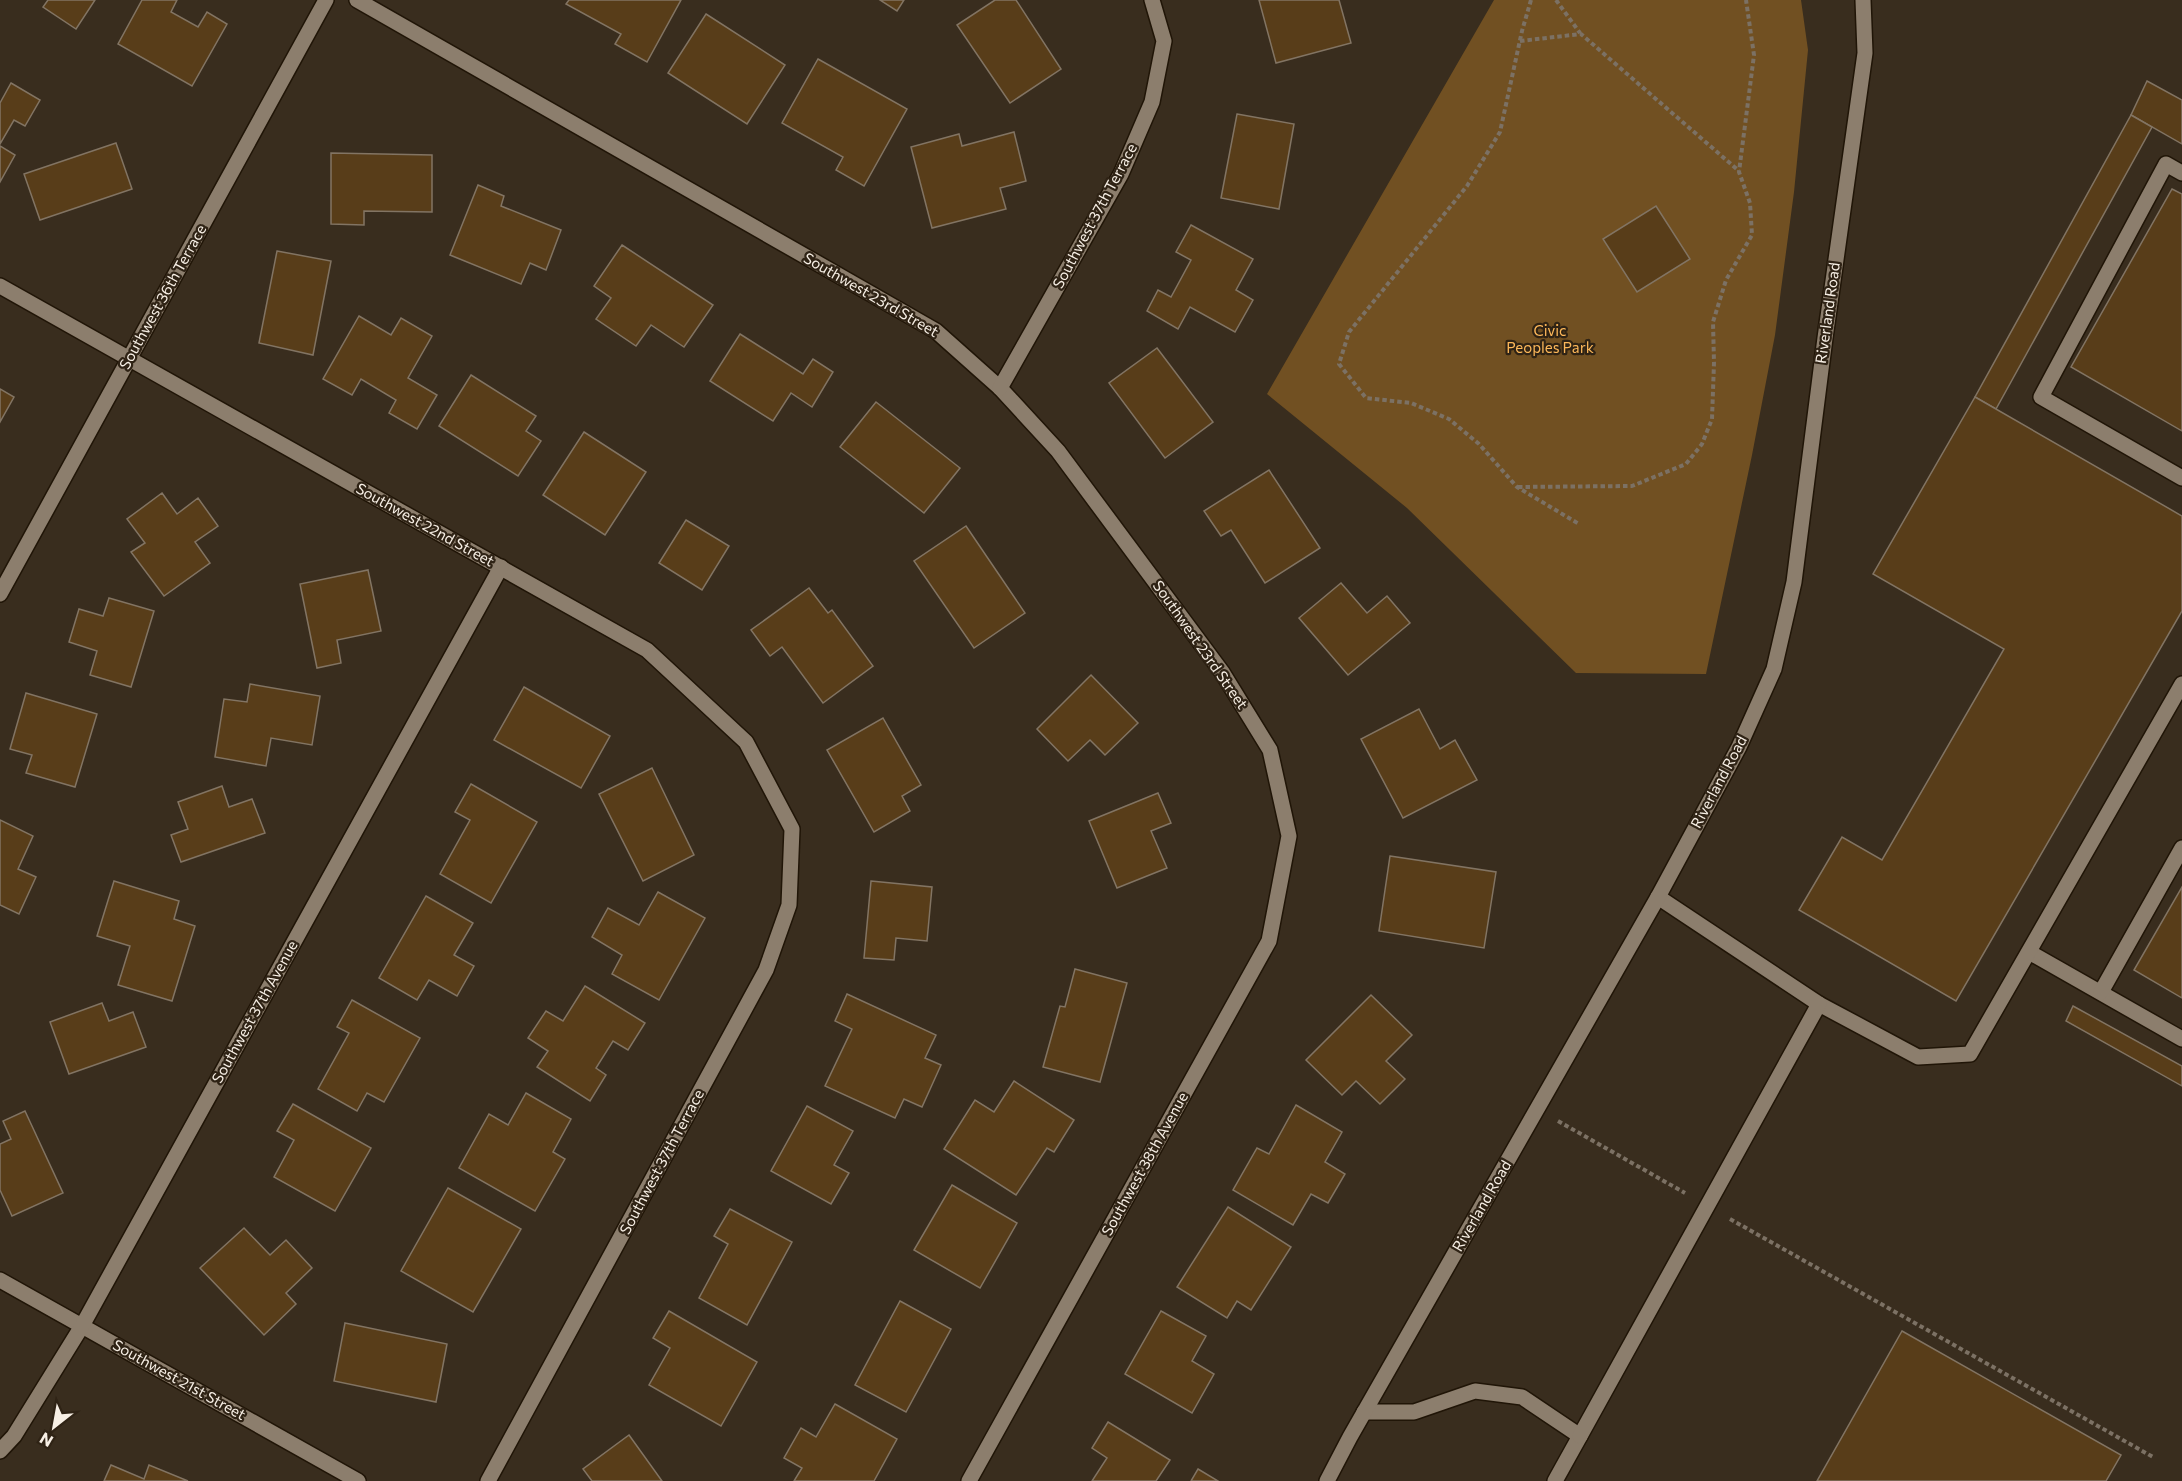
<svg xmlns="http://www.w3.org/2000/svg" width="2182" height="1481" viewBox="0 0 2182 1481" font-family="Commissioner,sans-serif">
  <rect width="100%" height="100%" fill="#392d1e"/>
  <path fill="#715022" d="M 1494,0 L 1801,0 L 1808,50 L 1794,192 L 1775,335 L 1752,455 L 1706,674 L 1576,673 L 1407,508 L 1267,394 Z"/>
  <g fill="#583d19" stroke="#827463" stroke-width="1.5">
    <path d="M 48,0 L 95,0 L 76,29 L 43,7 Z"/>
    <path d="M 142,0 L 177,0 L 171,12 L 198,27 L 207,12 L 227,24 L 192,86 L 118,44 Z"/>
    <path d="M 569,0 L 681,0 L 647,62 L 615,44 L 621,34 L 566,4 Z"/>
    <path d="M 880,0 L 904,0 L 897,11 Z"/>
    <path d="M 995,0 L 1016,0 L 1061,69 L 1010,103 L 957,25 Z"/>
    <path d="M 1259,0 L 1339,0 L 1351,43 L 1276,63 Z"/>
    <path d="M 706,14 L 785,65 L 747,124 L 668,73 Z"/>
    <path d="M 818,59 L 907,109 L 864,186 L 836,170 L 843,157 L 782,123 Z"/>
    <path d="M 2147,81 L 2182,100 L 2182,144 L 2131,115 Z"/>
    <path d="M 11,83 L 40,100 L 25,126 L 14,120 L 0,144 L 0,103 Z"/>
    <path d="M 1237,114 L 1294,124 L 1279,209 L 1221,198 Z"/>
    <path d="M 2131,115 L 2152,127 L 1996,409 L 1975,397 Z"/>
    <path d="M 1014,132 L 1026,181 L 1000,188 L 1006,209 L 932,228 L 911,147 L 959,134 L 962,146 Z"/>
    <path d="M 116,143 L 132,189 L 40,220 L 24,174 Z"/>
    <path d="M 0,146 L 15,155 L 0,182 Z"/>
    <path d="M 331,153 L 432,155 L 432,212 L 364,211 L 364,225 L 331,224 Z"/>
    <path d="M 478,185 L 504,196 L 501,206 L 561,230 L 546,270 L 530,263 L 521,284 L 450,255 Z"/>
    <path d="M 2172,189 L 2182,194 L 2182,431 L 2071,367 Z"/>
    <path d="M 1656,206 L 1690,259 L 1637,292 L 1603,239 Z"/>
    <path d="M 1191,225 L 1253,259 L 1236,290 L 1253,300 L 1235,332 L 1190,307 L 1178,329 L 1147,311 L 1158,290 L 1171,297 L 1191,260 L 1176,252 Z"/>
    <path d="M 622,245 L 713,305 L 684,347 L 651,325 L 636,346 L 596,319 L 611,298 L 594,286 Z"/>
    <path d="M 277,251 L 331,261 L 313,355 L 259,343 Z"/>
    <path d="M 359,316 L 391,335 L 401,318 L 432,336 L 408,378 L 437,395 L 417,429 L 389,413 L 396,400 L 361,379 L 352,395 L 323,379 Z"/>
    <path d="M 740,334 L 803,374 L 813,359 L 833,372 L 812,407 L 791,393 L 773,421 L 710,381 Z"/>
    <path d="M 1157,348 L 1213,422 L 1165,458 L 1109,383 Z"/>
    <path d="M 471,375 L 536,416 L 526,431 L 541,441 L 518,476 L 439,426 Z"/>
    <path d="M 0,389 L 14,397 L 0,422 Z"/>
    <path d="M 1975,397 L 2182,516 L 2182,611 L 1956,1001 L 1799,910 L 1842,837 L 1882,860 L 2004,649 L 1873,574 Z"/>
    <path d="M 876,402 L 960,468 L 924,513 L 840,447 Z"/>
    <path d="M 584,432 L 646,472 L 605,535 L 543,495 Z"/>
    <path d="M 1269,470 L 1320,548 L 1265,583 L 1231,530 L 1221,536 L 1204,511 Z"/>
    <path d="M 162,493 L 177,514 L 198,498 L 218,526 L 195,542 L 210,563 L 164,596 L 131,552 L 145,543 L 127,519 Z"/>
    <path d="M 686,520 L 729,546 L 702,590 L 659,563 Z"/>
    <path d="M 966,526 L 1025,613 L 974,648 L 914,561 Z"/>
    <path d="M 368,570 L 381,631 L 337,640 L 341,663 L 317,668 L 300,584 Z"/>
    <path d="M 1341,583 L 1367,613 L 1387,596 L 1410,623 L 1348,675 L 1299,618 Z"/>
    <path d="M 809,588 L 828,613 L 832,610 L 873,666 L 823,703 L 782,647 L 770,656 L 751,630 Z"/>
    <path d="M 109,598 L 154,611 L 131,687 L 90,675 L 97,651 L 69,642 L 79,609 L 103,616 Z"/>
    <path d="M 1091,675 L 1138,723 L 1105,755 L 1090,740 L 1068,761 L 1037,729 Z"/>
    <path d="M 250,684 L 320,696 L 312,745 L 271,738 L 266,766 L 215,757 L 224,699 L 247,702 Z"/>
    <path d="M 524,687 L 610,736 L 581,788 L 494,740 Z"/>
    <path d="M 26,693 L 97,714 L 75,787 L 26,773 L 32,755 L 10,749 Z"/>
    <path d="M 1419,709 L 1440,749 L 1455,740 L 1477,780 L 1403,818 L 1361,739 Z"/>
    <path d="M 883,718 L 921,785 L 902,796 L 910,811 L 874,832 L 827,750 Z"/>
    <path d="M 652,768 L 694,855 L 643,881 L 599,794 Z"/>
    <path d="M 471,784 L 537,822 L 491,903 L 440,874 L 470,820 L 455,812 Z"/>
    <path d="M 222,786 L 229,807 L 252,799 L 265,833 L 181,862 L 171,835 L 188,829 L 178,802 Z"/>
    <path d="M 1158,793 L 1171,823 L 1151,831 L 1167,868 L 1117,888 L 1089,821 Z"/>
    <path d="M 0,820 L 33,836 L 18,869 L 36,877 L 19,914 L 0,905 Z"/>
    <path d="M 1390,856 L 1496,872 L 1484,948 L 1379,931 Z"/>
    <path d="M 114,881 L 179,901 L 174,919 L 195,926 L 172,1001 L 118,985 L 130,946 L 97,936 Z"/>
    <path d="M 871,881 L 932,887 L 927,941 L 896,938 L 894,960 L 864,958 Z"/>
    <path d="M 2182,887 L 2182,998 L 2134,970 Z"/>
    <path d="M 658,892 L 705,918 L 659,1000 L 612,974 L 622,955 L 592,937 L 608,908 L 639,925 Z"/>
    <path d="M 426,896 L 473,923 L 454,955 L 474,966 L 457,996 L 429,980 L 417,1000 L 379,978 Z"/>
    <path d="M 1075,969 L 1127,983 L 1100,1082 L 1043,1067 L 1060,1006 L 1065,1007 Z"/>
    <path d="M 585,986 L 645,1023 L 628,1050 L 613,1041 L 596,1068 L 606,1075 L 590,1101 L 537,1067 L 548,1051 L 528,1038 L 546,1011 L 563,1021 Z"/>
    <path d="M 847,994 L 936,1035 L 925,1058 L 941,1065 L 922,1107 L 904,1099 L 895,1118 L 825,1086 L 852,1029 L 835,1021 Z"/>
    <path d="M 1371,995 L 1412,1035 L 1386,1061 L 1405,1079 L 1380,1104 L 1356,1081 L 1342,1095 L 1306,1060 Z"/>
    <path d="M 352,1000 L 420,1038 L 384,1102 L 367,1093 L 357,1111 L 318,1089 L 349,1033 L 337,1027 Z"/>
    <path d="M 102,1003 L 109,1021 L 133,1012 L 146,1047 L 69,1074 L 50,1022 Z"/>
    <path d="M 2073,1006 L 2182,1066 L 2182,1086 L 2066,1021 Z"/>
    <path d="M 1014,1081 L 1074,1120 L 1054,1152 L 1047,1148 L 1016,1195 L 944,1149 L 975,1100 L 994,1112 Z"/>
    <path d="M 526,1093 L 571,1119 L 553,1152 L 565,1159 L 535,1211 L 459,1168 L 489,1114 L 508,1125 Z"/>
    <path d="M 293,1104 L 371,1148 L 335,1211 L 274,1177 L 294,1140 L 277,1131 Z"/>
    <path d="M 1296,1105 L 1342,1132 L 1325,1162 L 1345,1174 L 1328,1203 L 1311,1194 L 1293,1225 L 1233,1190 L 1257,1148 L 1269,1154 Z"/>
    <path d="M 807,1106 L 853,1131 L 834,1165 L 849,1173 L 831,1204 L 771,1171 Z"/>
    <path d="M 25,1111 L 63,1193 L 12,1216 L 0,1190 L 0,1144 L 11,1139 L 3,1121 Z"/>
    <path d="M 952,1185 L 1017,1223 L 980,1288 L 914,1250 Z"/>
    <path d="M 448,1188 L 521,1229 L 473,1312 L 401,1271 Z"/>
    <path d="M 1228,1207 L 1291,1247 L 1251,1310 L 1237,1301 L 1227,1318 L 1177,1287 Z"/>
    <path d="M 730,1209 L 792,1242 L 747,1325 L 699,1298 L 728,1244 L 714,1236 Z"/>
    <path d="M 244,1228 L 270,1255 L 286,1240 L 312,1268 L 286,1293 L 296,1304 L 264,1335 L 200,1268 Z"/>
    <path d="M 900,1301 L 951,1329 L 906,1412 L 855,1385 Z"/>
    <path d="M 669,1311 L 757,1362 L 721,1426 L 649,1385 L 670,1348 L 653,1338 Z"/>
    <path d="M 1161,1311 L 1206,1336 L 1192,1361 L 1214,1374 L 1192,1413 L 1125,1374 Z"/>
    <path d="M 345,1323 L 447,1344 L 436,1402 L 334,1381 Z"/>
    <path d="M 1902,1331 L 2121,1455 L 2106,1481 L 1817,1481 Z"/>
    <path d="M 835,1404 L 897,1439 L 874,1481 L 794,1481 L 802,1468 L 784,1458 L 801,1428 L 816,1437 Z"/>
    <path d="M 1108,1422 L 1170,1460 L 1156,1481 L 1092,1481 L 1107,1458 L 1092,1448 Z"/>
    <path d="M 629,1435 L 662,1481 L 592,1481 L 583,1469 Z"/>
    <path d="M 111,1465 L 144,1479 L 149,1465 L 188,1481 L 104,1481 Z"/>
    <path d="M 1198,1469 L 1218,1481 L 1191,1481 Z"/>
  </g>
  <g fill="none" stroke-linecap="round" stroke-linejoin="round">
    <defs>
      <g id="lane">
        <path d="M 2182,173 L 2166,164 L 2041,397 L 2182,478"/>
        <path d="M 2029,952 L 2182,1039"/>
        <path d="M 2101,992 L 2182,848"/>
        <path d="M 1819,1004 L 1918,1057 L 1970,1054 L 2182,684"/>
        <path d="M 1364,1412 L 1414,1412 L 1475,1391 L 1522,1397 L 1580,1436 L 1555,1481"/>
        <path d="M 1580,1436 L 1819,1004 L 1658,897"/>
      </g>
      <g id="street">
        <path d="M 357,0 L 936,331 L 1000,388 L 1058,451 L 1222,672 L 1270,750 L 1289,836 L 1269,941 L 969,1481"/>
        <path d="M 0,286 L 647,650 L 746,742 L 792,829 L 789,905 L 766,970 L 488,1481"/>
        <path d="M 1000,388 L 1121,174 L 1152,102 L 1164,41 L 1152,0"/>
        <path d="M 0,594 L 326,0"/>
        <path d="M 0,1280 L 358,1481"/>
        <path d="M 0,1451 L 14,1436 L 82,1326 L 501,567"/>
      </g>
      <path id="secondary" d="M 1327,1481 L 1350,1437 L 1658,897 L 1739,747 L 1774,669 L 1794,582 L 1825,338 L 1865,53 L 1863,0"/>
    </defs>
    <use href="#lane" stroke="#201507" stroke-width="18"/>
    <use href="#street" stroke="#201507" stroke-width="18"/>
    <use href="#secondary" stroke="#201507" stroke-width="18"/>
    <g stroke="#7c7164" stroke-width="4" stroke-dasharray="4.5 3" stroke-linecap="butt">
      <path d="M 1531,0 L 1522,31 L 1500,132 L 1467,186 L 1349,332 L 1339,364 L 1366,398 L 1411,403 L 1449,419 L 1479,444 L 1517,487 L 1579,524"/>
      <path d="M 1556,0 L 1580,33"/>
      <path d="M 1520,41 L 1581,34 L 1739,171"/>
      <path d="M 1518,487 L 1632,486 L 1686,464 L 1702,444 L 1712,419 L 1714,363 L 1713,322 L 1726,280 L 1752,235 L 1750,203 L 1739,172 L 1754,55 L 1746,0"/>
      <path d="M 1558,1121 L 1685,1193"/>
      <path d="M 1730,1219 L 2153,1457"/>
    </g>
    <use href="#lane" stroke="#8c7e6d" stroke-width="15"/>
    <use href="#street" stroke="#8c7e6d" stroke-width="15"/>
    <use href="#secondary" stroke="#8c7e6d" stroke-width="15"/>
  </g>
  <g text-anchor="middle" stroke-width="4.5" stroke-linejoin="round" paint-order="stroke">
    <g font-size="15" fill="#f7efe5" stroke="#2f2315">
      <text transform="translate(1095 216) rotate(-62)" y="5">Southwest 37th Terrace</text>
      <text transform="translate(871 295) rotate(30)" y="5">Southwest 23rd Street</text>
      <text transform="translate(163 297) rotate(-61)" y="5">Southwest 36th Terrace</text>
      <text transform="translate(1828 313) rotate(-82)" y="5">Riverland Road</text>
      <text transform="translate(425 525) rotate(29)" y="5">Southwest 22nd Street</text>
      <text transform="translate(1200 645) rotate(55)" y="5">Southwest 23rd Street</text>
      <text transform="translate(1719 782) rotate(-62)" y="5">Riverland Road</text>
      <text transform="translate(255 1012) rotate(-61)" y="5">Southwest 37th Avenue</text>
      <text transform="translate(662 1162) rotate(-62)" y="5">Southwest 37th Terrace</text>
      <text transform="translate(1145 1164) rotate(-61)" y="5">Southwest 38th Avenue</text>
      <text transform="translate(1482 1206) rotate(-60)" y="5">Riverland Road</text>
      <text transform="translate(179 1380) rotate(29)" y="5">Southwest 21st Street</text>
    </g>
    <g font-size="15" fill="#fdb85a" stroke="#2f2315">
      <text x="1550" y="336">Civic<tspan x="1550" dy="17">Peoples Park</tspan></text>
    </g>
  </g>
  <g transform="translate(54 1427) rotate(211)" stroke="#2f2315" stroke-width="4.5" paint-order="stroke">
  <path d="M0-4.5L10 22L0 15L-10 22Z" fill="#f7efe5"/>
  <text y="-9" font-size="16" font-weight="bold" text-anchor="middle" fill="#f7efe5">N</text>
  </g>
</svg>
